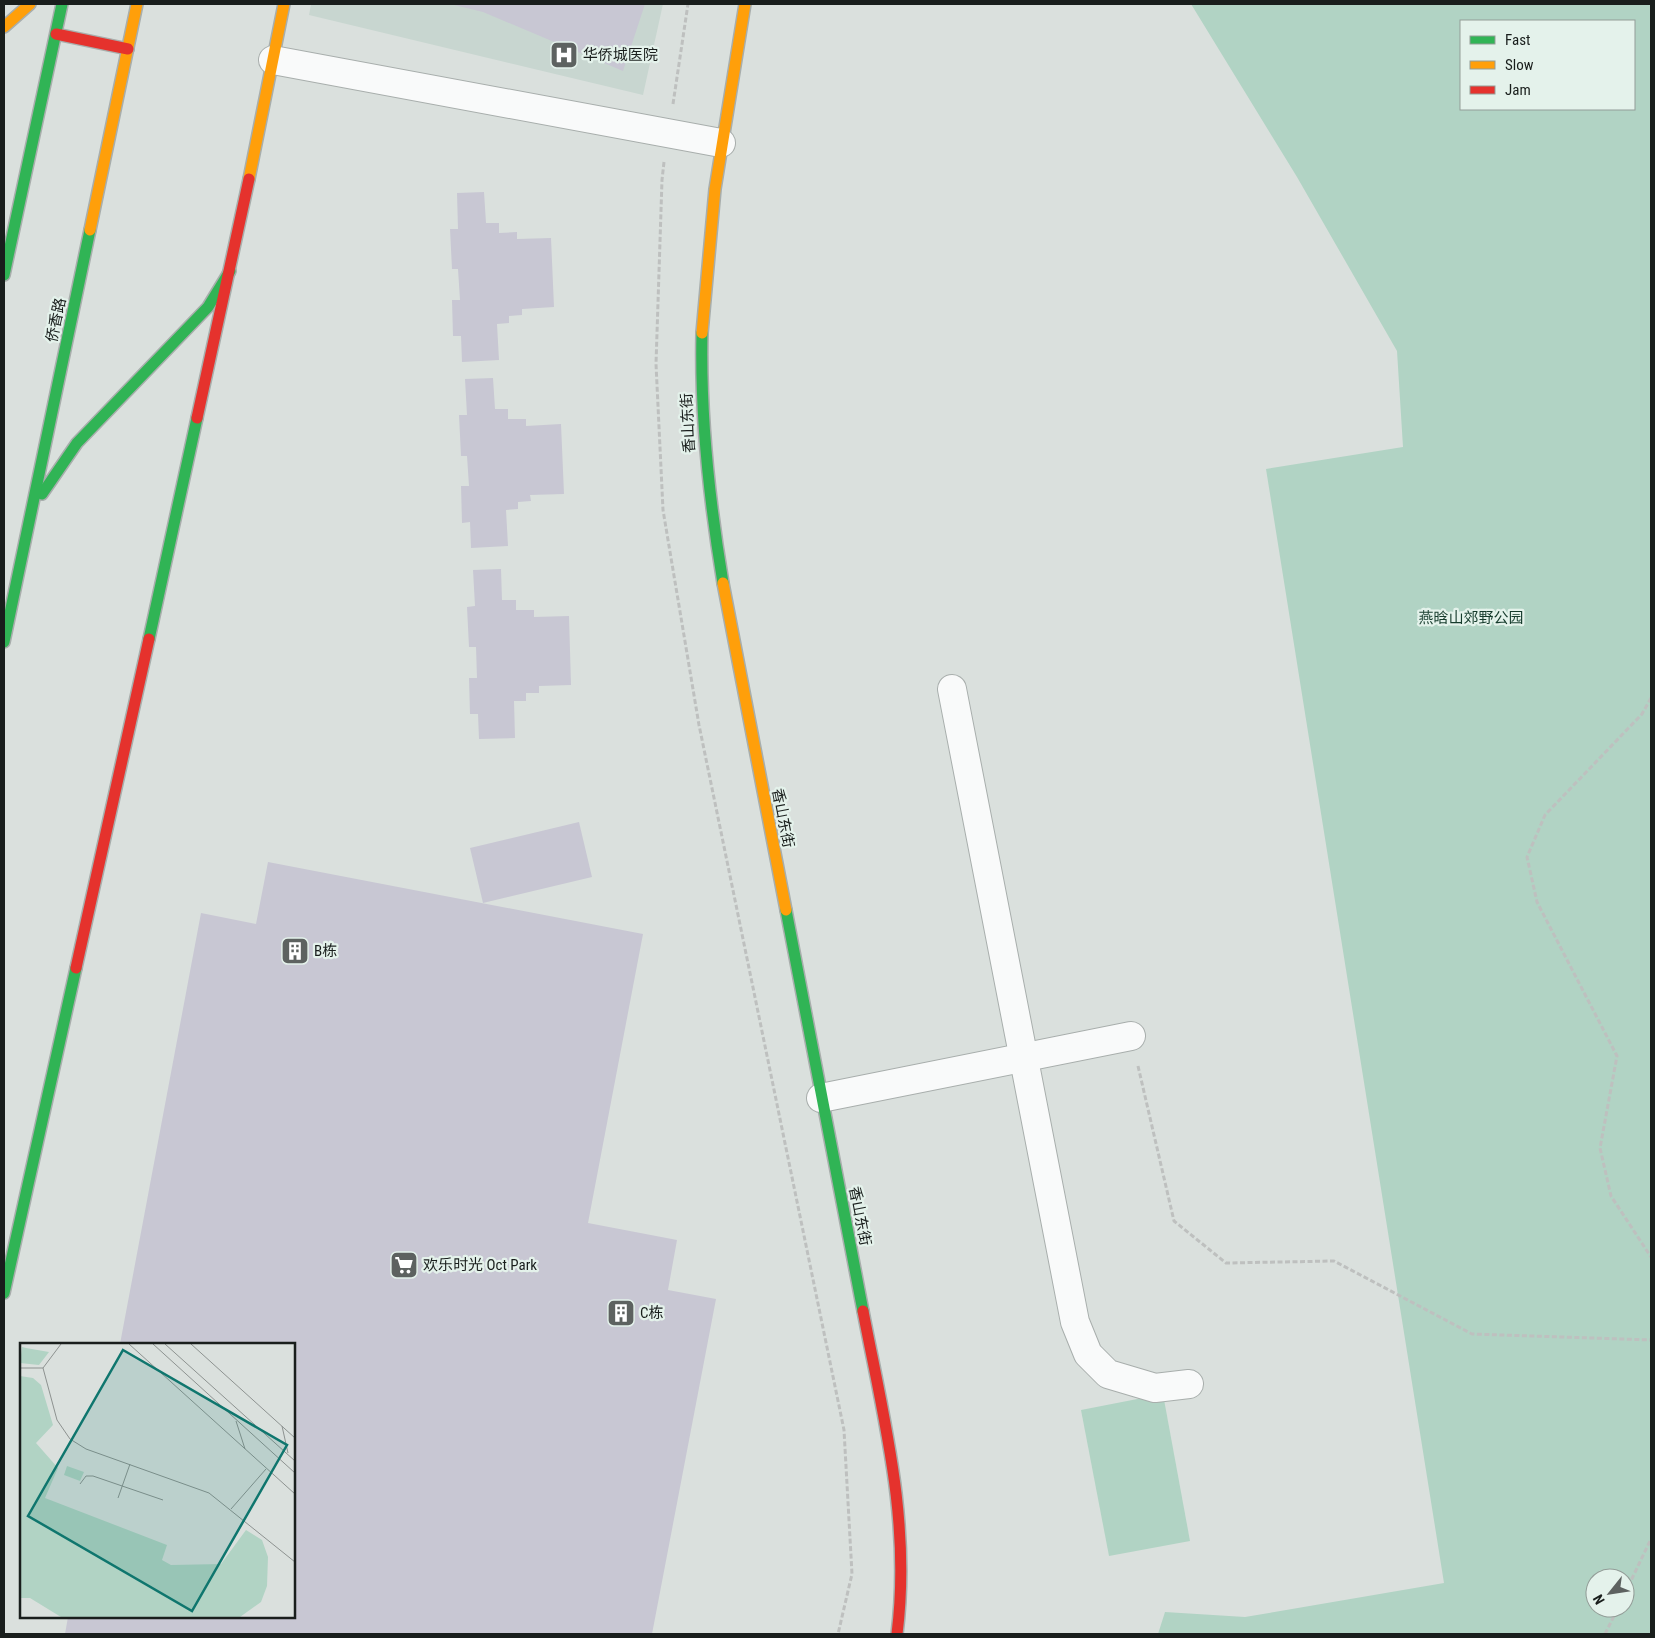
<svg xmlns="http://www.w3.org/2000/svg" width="1655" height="1638" viewBox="0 0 1655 1638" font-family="'Roboto Condensed','Noto Sans SC',sans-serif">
  <rect width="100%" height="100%" fill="#dae0dd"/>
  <path fill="#c8d6d0" d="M 311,4 L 663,4 L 643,95 L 309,15 Z"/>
  <g fill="#b1d3c4" fill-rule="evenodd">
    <path d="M 1191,4 L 1651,4 L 1651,1634 L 1158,1634 L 1165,1612 L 1245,1617 L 1444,1583 L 1266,469 L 1403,447 L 1397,351 L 1297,177 ZM 1461,21 L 1634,21 L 1634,109 L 1461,109 ZM 1595,1578 L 1625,1578 L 1625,1608 L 1595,1608 Z"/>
    <path d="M 1163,1394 L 1190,1541 L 1109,1556 L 1081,1410 Z"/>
  </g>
  <g fill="#c8c7d3">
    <path d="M 450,4 L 645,4 L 623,71 L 483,12 Z"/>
    <path d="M 484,192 L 486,223 L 499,223 L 499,233 L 517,232 L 517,239 L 551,238 L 554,307 L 522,309 L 522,315 L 509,316 L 509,323 L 497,324 L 499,360 L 462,362 L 461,336 L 453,336 L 452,300 L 460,300 L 458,269 L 452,269 L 450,229 L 458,229 L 457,193 Z"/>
    <path d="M 493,378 L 495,409 L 508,409 L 508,419 L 526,419 L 526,426 L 561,424 L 564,494 L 530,495 L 531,501 L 518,502 L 518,509 L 506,510 L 508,546 L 471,548 L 470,522 L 462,523 L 461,486 L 469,486 L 467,456 L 461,456 L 459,415 L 467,415 L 465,379 Z"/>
    <path d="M 501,569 L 502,600 L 516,600 L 516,610 L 534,610 L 534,617 L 569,616 L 571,685 L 539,686 L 539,693 L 526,693 L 526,701 L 514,701 L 515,738 L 479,739 L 478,714 L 470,714 L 469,678 L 477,678 L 476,647 L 469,647 L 467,607 L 475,606 L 473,570 Z"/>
    <path d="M 579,822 L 592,877 L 483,903 L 470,848 Z"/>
    <path d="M 268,862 L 643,934 L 588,1223 L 677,1240 L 668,1290 L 716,1299 L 652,1634 L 65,1634 L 68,1617 L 294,1617 L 294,1344 L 120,1344 L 201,913 L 256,924 Z"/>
  </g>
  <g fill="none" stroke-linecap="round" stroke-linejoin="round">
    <defs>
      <g id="street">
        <path d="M 273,60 L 721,143"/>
        <path d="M 952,689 L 1075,1322 L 1088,1354 L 1108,1374 L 1155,1388 L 1189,1384"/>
        <path d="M 821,1098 L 1131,1036"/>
      </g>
      <g id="fast">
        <path d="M 4,275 L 62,4"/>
        <path d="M 702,333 C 700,417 709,499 723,583"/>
        <path d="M 42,494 L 77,443 L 208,307 L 230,271"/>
        <path d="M 149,639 L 197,418"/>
        <path d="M 4,642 L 90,230"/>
        <path d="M 786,910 L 863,1311"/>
        <path d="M 4,1293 L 76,968"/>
      </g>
      <g id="slow">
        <path d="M 4,27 L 30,4"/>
        <path d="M 249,179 L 284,4"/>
        <path d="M 90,230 L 137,4"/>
        <path d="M 702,333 L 715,189 L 745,4"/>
        <path d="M 723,583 L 786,910"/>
      </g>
      <g id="jam">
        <path d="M 56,34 L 128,49"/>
        <path d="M 197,418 L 249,179"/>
        <path d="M 76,968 L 149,639"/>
        <path d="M 863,1311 C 884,1420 911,1522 897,1634"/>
      </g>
    </defs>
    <use href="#street" stroke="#a8aeac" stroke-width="30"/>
    <use href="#fast" stroke="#a8aeac" stroke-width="14"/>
    <use href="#slow" stroke="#a8aeac" stroke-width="14"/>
    <use href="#jam" stroke="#a8aeac" stroke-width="14"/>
    <g stroke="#bec0bf" stroke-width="3" stroke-dasharray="5 2.5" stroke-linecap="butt">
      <path d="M 673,104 L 688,4"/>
      <path d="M 664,162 L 662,180 L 656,364 L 663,510 L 699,725 L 844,1430 L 852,1574 L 838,1634"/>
      <path d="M 1651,698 L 1642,714 L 1545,815 L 1527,857 L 1537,902 L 1617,1056 L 1600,1148 L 1611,1196 L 1651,1257"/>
      <path d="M 1138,1066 L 1174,1221 L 1226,1263 L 1334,1261 L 1472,1334 L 1651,1340"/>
      <path d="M 1625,1593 L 1651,1539"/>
      <path d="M 1605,1634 L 1618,1608"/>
    </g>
    <use href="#street" stroke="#f9fafa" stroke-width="28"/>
    <use href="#fast" stroke="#30b455" stroke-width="11"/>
    <use href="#slow" stroke="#ff9f0a" stroke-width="11"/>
    <use href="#jam" stroke="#e5322d" stroke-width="11"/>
  </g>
  <defs>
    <symbol id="hospital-square" viewBox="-11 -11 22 22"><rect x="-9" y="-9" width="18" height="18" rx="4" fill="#5d6260" stroke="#e4f2eb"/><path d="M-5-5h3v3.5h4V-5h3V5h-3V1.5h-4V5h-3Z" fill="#fff"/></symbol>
    <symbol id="building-square" viewBox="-11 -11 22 22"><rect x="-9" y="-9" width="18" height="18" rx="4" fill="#5d6260" stroke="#e4f2eb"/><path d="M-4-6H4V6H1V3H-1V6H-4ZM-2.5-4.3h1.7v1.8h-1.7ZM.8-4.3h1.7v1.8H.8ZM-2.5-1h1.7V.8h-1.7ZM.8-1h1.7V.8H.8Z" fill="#fff"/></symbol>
    <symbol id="supermarket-square" viewBox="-11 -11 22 22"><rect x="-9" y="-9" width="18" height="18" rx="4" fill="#5d6260" stroke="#e4f2eb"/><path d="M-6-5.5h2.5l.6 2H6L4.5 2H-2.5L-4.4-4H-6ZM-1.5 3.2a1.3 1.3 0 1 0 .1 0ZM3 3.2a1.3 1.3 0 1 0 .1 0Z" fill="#fff"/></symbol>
  </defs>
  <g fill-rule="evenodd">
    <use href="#hospital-square" x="548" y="39" width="32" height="32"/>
    <use href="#building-square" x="279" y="935" width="32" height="32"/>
    <use href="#supermarket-square" x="388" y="1249" width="32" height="32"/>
    <use href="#building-square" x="605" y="1297" width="32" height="32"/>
  </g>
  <g text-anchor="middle" stroke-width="4.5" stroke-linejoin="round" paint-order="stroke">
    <g font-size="15" fill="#191e1c" stroke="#e4f2eb" text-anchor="start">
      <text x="583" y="60">华侨城医院</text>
      <text x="314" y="956">B栋</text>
      <text x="423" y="1270">欢乐时光 Oct Park</text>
      <text x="640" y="1318">C栋</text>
    </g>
    <g font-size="15" fill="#191e1c" stroke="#e4f2eb">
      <text transform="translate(56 320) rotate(-78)" y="5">侨香路</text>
      <text transform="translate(688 423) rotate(-93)" y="5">香山东街</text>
      <text transform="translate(783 818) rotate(79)" y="5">香山东街</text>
      <text transform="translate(860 1216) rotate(79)" y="5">香山东街</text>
    </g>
    <g font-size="15" fill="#153b2c" stroke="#e4f2eb">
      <text x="1471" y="623">燕晗山郊野公园</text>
    </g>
  </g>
  <g transform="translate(20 1343)">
    <rect width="275" height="275" fill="#dae0dd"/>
    <path d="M 2,4 L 6,5 L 29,9 L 19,22 L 0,20 ZM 0,33 L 13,35 L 21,42 L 33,82 L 16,100 L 38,125 L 25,155 L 147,202 L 142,217 L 151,222 L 201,221 L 226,187 L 242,197 L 248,214 L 247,243 L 241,259 L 220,274 L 41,274 L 10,255 L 0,255 ZM 47,123 L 64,129 L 60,138 L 44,132 Z" fill="#b1d3c4"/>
    <path fill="none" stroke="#8d9290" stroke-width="1" d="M 109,1 L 275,151M 133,1 L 275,130M 145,1 L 275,118M 171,1 L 275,95M 0,25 L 23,25 L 41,1M 23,25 L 37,77 L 50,96 L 66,106 L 189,150 L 275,219M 216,78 L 225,106M 262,83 L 268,110M 60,141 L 66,133 L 73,133 L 143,157M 98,155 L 110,121M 211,166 L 246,126"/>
    <path fill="#0f766e" fill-opacity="0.15" stroke="#0f766e" stroke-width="2.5" d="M 103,7 L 267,102 L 172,268 L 8,173 Z"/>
    <rect width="275" height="275" fill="none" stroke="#191e1c" stroke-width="2.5"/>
  </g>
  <rect width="1655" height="1638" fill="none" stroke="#191e1c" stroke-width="10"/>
  <rect x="1460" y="20" width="175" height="90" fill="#e4f2eb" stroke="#939d98"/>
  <rect x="1470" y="36" width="25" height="8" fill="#30b455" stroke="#939d98"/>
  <text x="1505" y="45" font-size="15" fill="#191e1c">Fast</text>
  <rect x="1470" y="61" width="25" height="8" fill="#ff9f0a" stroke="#939d98"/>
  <text x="1505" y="70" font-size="15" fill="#191e1c">Slow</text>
  <rect x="1470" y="86" width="25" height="8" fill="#e5322d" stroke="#939d98"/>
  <text x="1505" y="95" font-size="15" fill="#191e1c">Jam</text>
  <g transform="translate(1610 1593) rotate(240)"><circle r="24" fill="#e4f2eb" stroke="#939d98"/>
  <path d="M0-4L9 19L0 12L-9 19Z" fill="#5d6260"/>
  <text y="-8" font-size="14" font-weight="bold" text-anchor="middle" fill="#191e1c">N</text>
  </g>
</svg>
